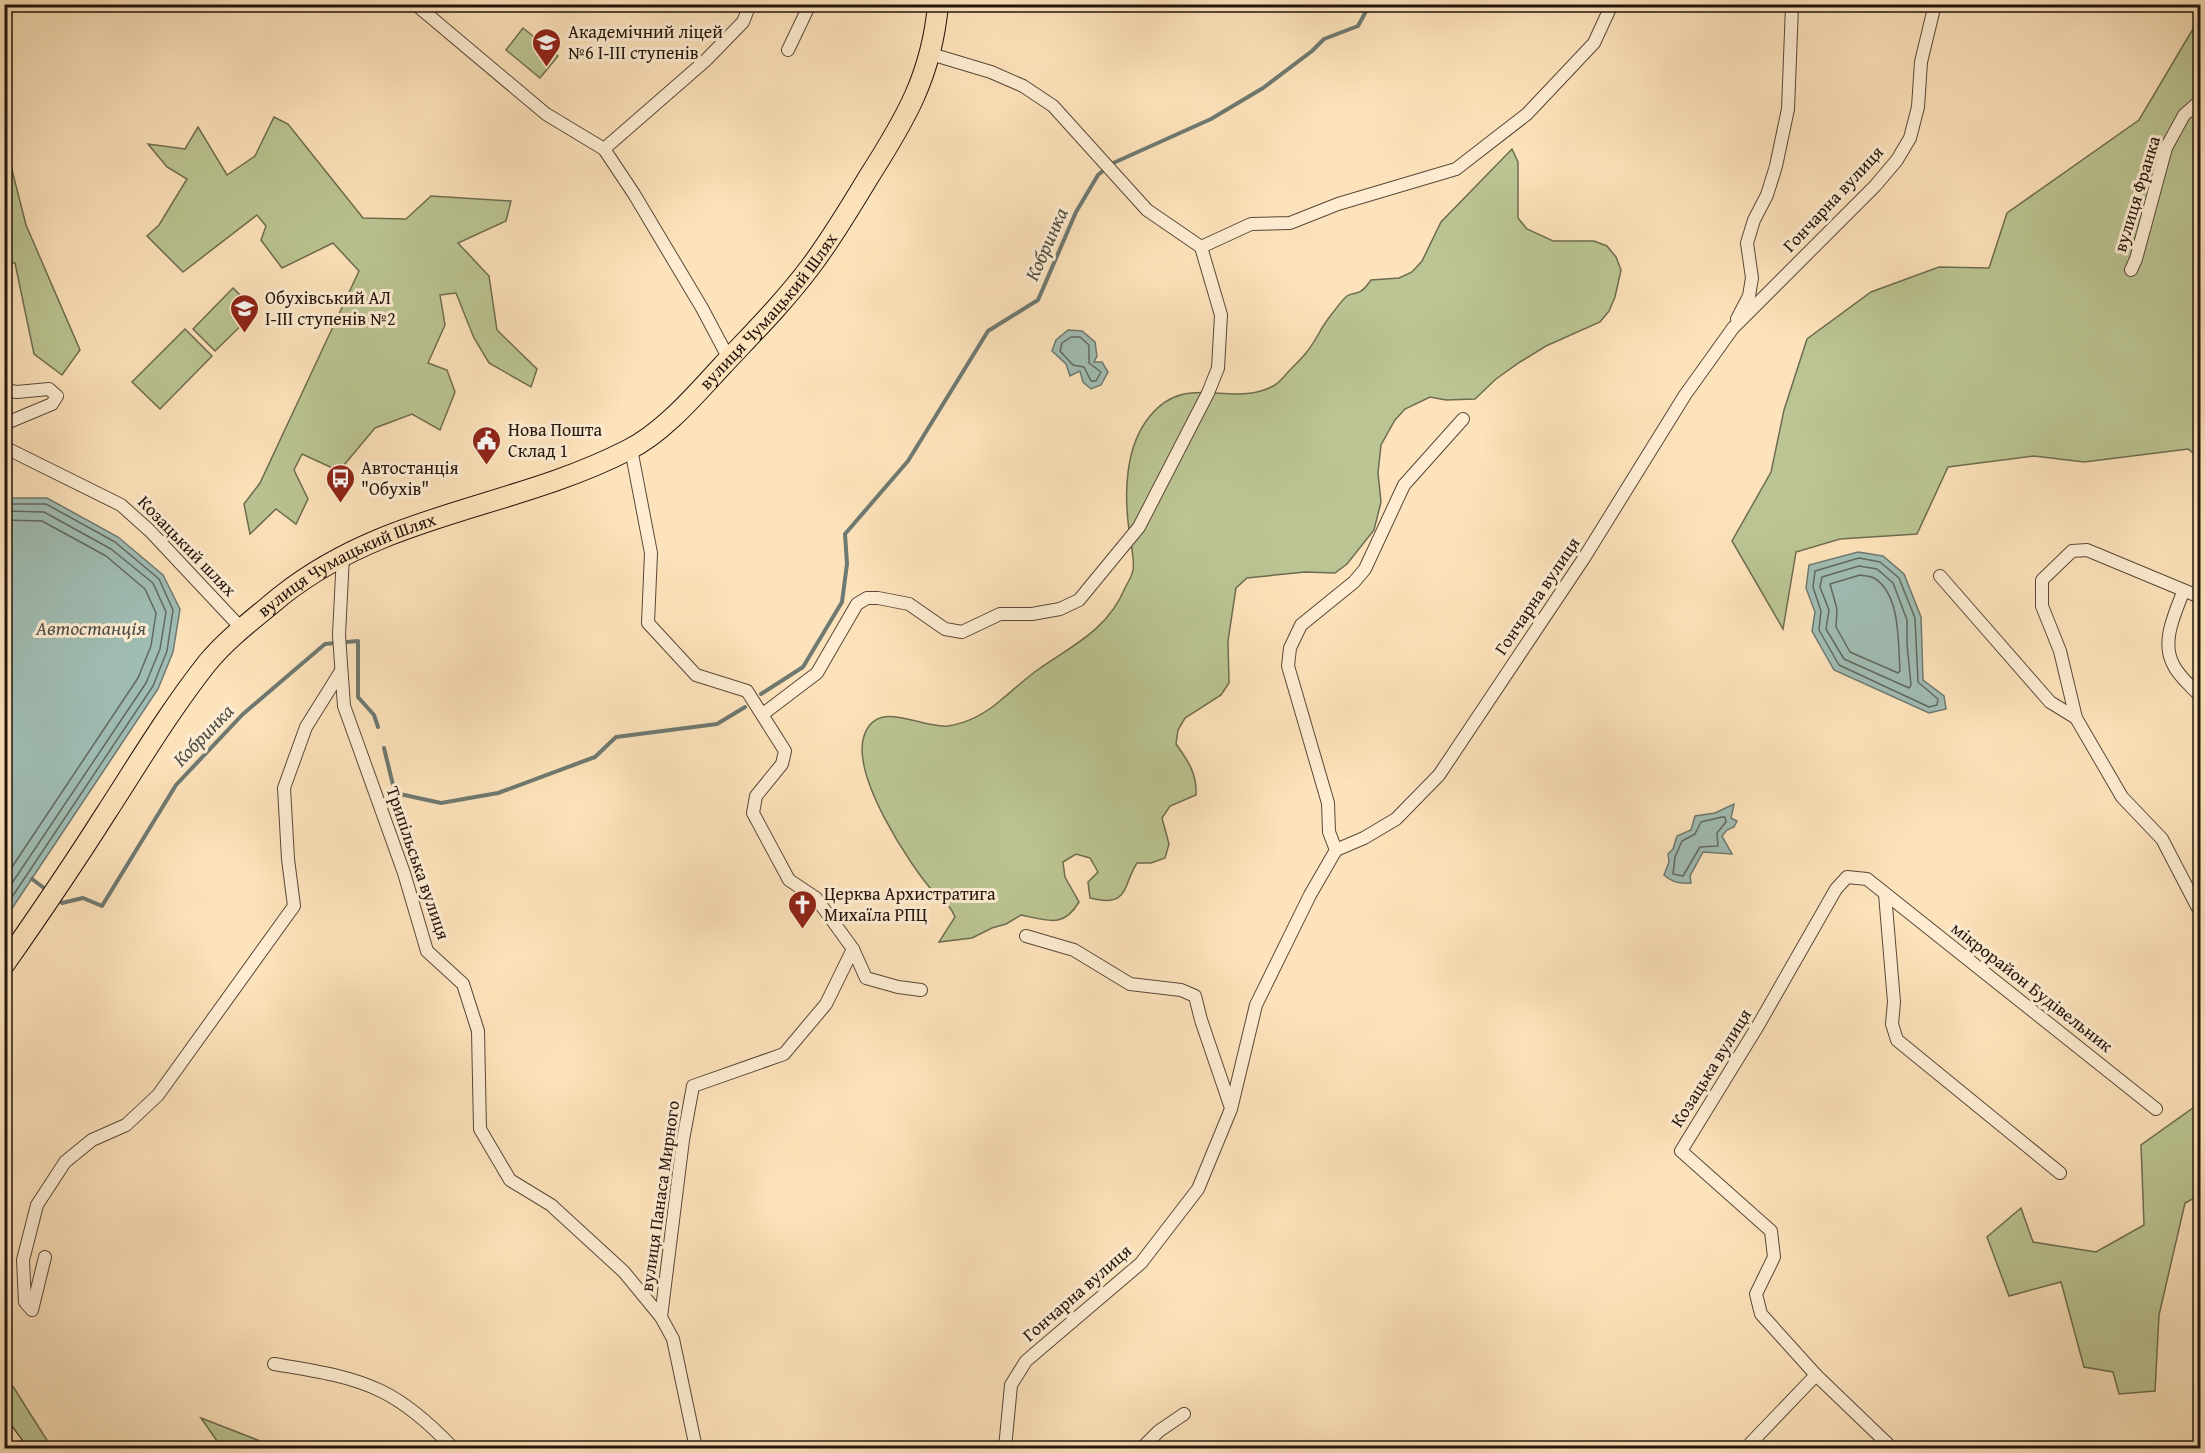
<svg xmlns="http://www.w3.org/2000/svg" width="2205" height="1453" viewBox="0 0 2205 1453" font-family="'Gentium Book Plus',serif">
  <rect width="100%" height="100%" fill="#fde3bb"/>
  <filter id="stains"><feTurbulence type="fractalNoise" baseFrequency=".00333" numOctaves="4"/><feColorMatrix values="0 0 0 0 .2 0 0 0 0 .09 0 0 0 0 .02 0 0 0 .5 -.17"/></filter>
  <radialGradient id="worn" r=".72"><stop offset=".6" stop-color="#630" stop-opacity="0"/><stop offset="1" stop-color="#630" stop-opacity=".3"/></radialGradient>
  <g fill="#bbc593" stroke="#6e6c50" stroke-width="1.5">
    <path d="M 2200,17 L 2200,458 L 2188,449 L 2084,462 L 2034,456 L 1948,467 L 1917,534 L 1840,539 L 1796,552 L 1783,629 L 1732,541 L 1771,472 L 1784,410 L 1807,339 L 1871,292 L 1939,267 L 1989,268 L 2007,213 L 2139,120 Z"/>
    <path d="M 523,28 L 558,56 L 540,78 L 506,50 Z"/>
    <path d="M 274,117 L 288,124 L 363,218 L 406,219 L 431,196 L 511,201 L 506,221 L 458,243 L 489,276 L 497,330 L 537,369 L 531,387 L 489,363 L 474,338 L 456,293 L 440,295 L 445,325 L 428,363 L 447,370 L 455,392 L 440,430 L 412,414 L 375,428 L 339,471 L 302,454 L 294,470 L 308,499 L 296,524 L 276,509 L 250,534 L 244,504 L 260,483 L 359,271 L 333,243 L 282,268 L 261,240 L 266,226 L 257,215 L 183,272 L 147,236 L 159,225 L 187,179 L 167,167 L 148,144 L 185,149 L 198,127 L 227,175 L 255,156 Z"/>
    <path d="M 1512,149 L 1518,162 L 1518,218 L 1527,229 L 1553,241 L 1594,241 L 1607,246 L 1616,257 L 1621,270 L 1615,297 L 1609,311 L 1600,322 L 1546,346 L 1520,362 L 1496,379 L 1475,399 L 1446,400 L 1430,397 L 1405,409 L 1395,420 L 1381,445 L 1378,473 L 1381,502 L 1374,530 L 1347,564 L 1335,573 L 1305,572 L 1247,578 L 1236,588 L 1228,641 L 1229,683 L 1221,695 L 1185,718 L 1178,730 L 1176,744 C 1188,761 1197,773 1196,795 L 1170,806 L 1162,818 L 1169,844 L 1165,858 L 1151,863 L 1137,863 C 1122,886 1130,908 1090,898 L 1088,882 L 1098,872 L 1090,858 L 1076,854 L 1063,862 L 1065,877 L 1079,902 C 1063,929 1047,920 1021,915 L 1006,924 L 992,928 L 972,938 L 939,942 L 955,917 C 948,902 946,905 936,895 C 909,865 851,775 864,736 C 877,697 920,729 948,726 C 968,723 986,713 1001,700 C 1013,690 1024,680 1036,671 C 1071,646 1107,631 1125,588 C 1128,582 1132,576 1133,570 C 1135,558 1130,542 1129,530 C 1124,493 1125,446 1150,416 C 1187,370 1232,410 1275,385 C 1280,382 1285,375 1289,371 C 1295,365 1301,359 1306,353 C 1316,341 1321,327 1331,315 C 1336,309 1341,301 1347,296 C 1351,293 1357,294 1361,291 C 1365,289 1368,284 1371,280 L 1399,278 L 1412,272 L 1422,261 L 1441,222 Z"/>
    <path d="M 5,156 L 10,162 L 26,225 L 80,350 L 62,375 L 34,354 L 15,263 L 5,263 Z"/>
    <path d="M 233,288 L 256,311 L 215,351 L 193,329 Z"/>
    <path d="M 185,329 L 212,356 L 160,409 L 132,382 Z"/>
    <path d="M 2200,1103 L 2200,1195 L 2185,1203 L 2159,1315 L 2155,1391 L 2119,1394 L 2113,1372 L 2084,1367 L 2061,1282 L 2009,1296 L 1987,1237 L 2021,1208 L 2033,1242 L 2096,1252 L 2144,1225 L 2141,1145 Z"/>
    <path d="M 5,1374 L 52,1448 L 5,1448 Z"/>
    <path d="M 201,1418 L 278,1448 L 222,1448 Z"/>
  </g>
  <g fill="#a0bdb4" stroke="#6e7971" stroke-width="1.5">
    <path d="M 1068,330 L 1082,331 L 1095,342 L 1097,356 L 1094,362 L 1102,362 L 1108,372 L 1101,385 L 1091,389 L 1083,382 L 1080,371 L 1070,376 L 1066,364 L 1052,351 L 1056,340 Z"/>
    <path d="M 5,498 L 47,498 L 118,537 L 163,575 L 180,609 L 173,652 L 158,689 L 5,919 Z"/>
    <path d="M 1858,552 L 1883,556 L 1904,574 L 1921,617 L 1923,680 L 1944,696 L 1946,709 L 1929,713 L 1834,670 L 1812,631 L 1815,612 L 1806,588 L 1809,565 Z"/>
    <path d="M 1734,804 L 1731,818 L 1737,821 L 1734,827 L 1727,830 L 1722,836 L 1732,854 L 1703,852 L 1690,876 L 1691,883 C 1680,884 1671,882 1664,875 L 1669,862 L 1668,854 L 1673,849 L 1677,836 L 1691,830 L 1695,816 L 1715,813 Z"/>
  </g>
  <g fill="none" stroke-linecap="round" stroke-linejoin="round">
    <g stroke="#616860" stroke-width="1.5">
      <path d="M 1071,337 L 1080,337 L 1089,345 L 1089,363 L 1101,372 L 1096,381 L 1091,381 L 1084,367 L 1073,365 L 1060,351 L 1062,343 Z"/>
      <path d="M 4,504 L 46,504 L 115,542 L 159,579 L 173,610 L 167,651 L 153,686 L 4,909"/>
      <path d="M 4,511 L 44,512 L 111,549 L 153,583 L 166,612 L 160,649 L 146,683 L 4,895"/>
      <path d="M 4,520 L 42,521 L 106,556 L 145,589 L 156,613 L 151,646 L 138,678 L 4,879"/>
      <path d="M 1859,558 L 1880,562 L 1899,578 L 1915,618 L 1918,682 L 1938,699 L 1937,705 L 1929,707 L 1839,665 L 1819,630 L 1821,611 L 1813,587 L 1815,571 Z"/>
      <path d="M 1859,566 L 1877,569 L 1893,583 L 1907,620 L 1907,644 L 1911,685 L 1909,688 L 1844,659 L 1826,629 L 1829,610 L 1820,587 L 1822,577 Z"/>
      <path d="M 1860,575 C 1864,576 1870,576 1874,578 C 1901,594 1898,644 1900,671 L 1898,673 L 1850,652 L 1836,627 L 1837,609 L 1830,584 Z"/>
      <path d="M 1722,817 L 1725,817 L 1726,822 L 1717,833 L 1718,846 L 1700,847 L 1683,876 L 1673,874 L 1675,857 L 1682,841 L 1695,834 L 1701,822 Z"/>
    </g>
    <g stroke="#6e7971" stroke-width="4">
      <path d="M 761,694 L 803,667 L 842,602 L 847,564 L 845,534 L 908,461 L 988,331 L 1038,300 L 1076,212 L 1098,175 L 1111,164 L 1211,119 L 1263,88 L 1312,51 L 1324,39 L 1358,26 L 1370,4"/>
      <path d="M 384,748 L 395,793 L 441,803 L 498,793 L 595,757 L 616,737 L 717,724 L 745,707"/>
      <path d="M 32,879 L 48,891"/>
      <path d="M 56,898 L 62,903 L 83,898 L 102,906 L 176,785 L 243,714 L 325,644 L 358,641 L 358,697 L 374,715 L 378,727"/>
    </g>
    <defs>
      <g id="street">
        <path d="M 415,4 L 546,114 L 604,149 L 634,194 L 702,308 L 729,359"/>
        <path d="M 788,50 L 810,4"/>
        <path d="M 931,54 L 991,72 L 1023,86 L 1053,106 L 1147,210 L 1201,247 L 1251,224 L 1290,223 L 1338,204 L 1456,169 L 1527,114 L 1594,43 L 1612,4"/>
        <path d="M 604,149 L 705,61 L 743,22 L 750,4"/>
        <path d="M 2131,270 L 2136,259 L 2166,148 L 2184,115 L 2200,101"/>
        <path d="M 1737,319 L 1749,296 L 1752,278 L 1747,243 L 1754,220 L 1767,195 L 1776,166 L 1788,109 L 1792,6"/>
        <path d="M 4,390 L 17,392 L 49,389 L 57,396 L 52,404 L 4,424"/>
        <path d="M 4,447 L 121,505 L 150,531 L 242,629"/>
        <path d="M 631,449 L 651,553 L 648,623 L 696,675 L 747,691 L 785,751 L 782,764 L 756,796 L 753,813 L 789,880 L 816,898 L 853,949 L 866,978 L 898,987 L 921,990"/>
        <path d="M 343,555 L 339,635 L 344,706 L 404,873 L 427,951 L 463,984 L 478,1031 L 480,1129 L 510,1180 L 551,1205 L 624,1272 L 661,1317 L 673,1339 L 696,1448"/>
        <path d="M 1940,576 L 2050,702 L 2076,718"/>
        <path d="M 2183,592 C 2175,614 2161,641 2173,664 C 2178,676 2192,687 2200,696"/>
        <path d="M 2200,597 L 2087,550 L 2072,551 L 2042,580 L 2042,606 L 2060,651 L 2076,718 L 2122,797 L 2162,839 L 2200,912"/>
        <path d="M 763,714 L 817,673 L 857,604 L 867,598 L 878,598 L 909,604 L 945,629 L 962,632 L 1000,614 L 1032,614 L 1060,609 L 1079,600 L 1139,527 L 1208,393 L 1218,368 L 1221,315 L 1201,247"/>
        <path d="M 1336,850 L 1329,832 L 1328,803 L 1288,666 L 1290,648 L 1301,625 L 1354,582 L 1365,569 L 1404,485 L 1463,419"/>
        <path d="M 1885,894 L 1894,1002 L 1892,1024 L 1897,1040 L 2060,1173"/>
        <path d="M 1026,936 L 1074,950 L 1130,984 L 1181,990 L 1195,996 L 1201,1020 L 1231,1108"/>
        <path d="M 45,1257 L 32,1310 L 25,1302 L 23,1260 L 37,1205 L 65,1162 L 92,1140 L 126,1125 L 158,1095 L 294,906 L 288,859 L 284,788 L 306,727 L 341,671"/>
        <path d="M 661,1317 L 683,1140 L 693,1086 L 784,1054 L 826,1004 L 853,949"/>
        <path d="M 274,1364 C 310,1370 348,1375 381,1391 C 406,1403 434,1428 453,1448"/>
        <path d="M 1005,1448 L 1011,1385 L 1026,1361 L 1141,1263 L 1198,1189 L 1231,1109 L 1256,1005 L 1310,895 L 1336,850 L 1364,838 L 1396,819 L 1439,775 L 1584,558 L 1685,395 L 1733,328 L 1875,186 L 1897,160 L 1910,138 L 1918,107 L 1921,62 L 1935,4"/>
        <path d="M 1142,1448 L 1159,1431 L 1184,1414"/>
        <path d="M 1746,1448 L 1816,1375"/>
        <path d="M 1892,1448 L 1816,1375 L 1761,1314 L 1756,1294 L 1774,1257 L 1771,1231 L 1681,1151 L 1759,1024 L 1836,889 L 1847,877 L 1867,879 L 2156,1109"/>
      </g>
      <g id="primary">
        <path id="s1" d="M 4,965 C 39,915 73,865 106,813 C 139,762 170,710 208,662 C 229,637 256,617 281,596 C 387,512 513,509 628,450 C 663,433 696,394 722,366 C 753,333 784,302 811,266 C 832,238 850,208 868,178 C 905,120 932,75 938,4"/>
        <path d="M 4,1433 L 15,1448"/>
      </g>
    </defs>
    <use href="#street" stroke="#594838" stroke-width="14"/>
    <use href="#primary" stroke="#22140d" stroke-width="22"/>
    <use href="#street" stroke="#feedd3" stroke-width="12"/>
    <use href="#primary" stroke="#fde3bb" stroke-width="20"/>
  </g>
  <defs>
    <symbol id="school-pin" viewBox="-11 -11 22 30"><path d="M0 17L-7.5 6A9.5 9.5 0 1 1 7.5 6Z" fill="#8f2418" stroke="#feedd3"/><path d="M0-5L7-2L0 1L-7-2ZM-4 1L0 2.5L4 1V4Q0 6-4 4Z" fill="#fff"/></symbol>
    <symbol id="civic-pin" viewBox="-11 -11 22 30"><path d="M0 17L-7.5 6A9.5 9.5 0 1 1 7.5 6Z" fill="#8f2418" stroke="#feedd3"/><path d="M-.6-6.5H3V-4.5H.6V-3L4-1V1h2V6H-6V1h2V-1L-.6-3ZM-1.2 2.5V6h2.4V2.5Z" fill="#fff"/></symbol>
    <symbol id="bus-pin" viewBox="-11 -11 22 30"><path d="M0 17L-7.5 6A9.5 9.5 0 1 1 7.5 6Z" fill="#8f2418" stroke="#feedd3"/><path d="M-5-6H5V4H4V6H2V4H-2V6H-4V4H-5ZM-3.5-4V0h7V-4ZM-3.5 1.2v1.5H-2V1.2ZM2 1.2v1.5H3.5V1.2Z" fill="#fff"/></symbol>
    <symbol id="church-pin" viewBox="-11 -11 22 30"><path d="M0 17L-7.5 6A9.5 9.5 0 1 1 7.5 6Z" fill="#8f2418" stroke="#feedd3"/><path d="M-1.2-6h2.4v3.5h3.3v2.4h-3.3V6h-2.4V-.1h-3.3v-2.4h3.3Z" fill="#fff"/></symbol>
  </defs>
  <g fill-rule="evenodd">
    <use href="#school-pin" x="530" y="26" width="33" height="45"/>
    <use href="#school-pin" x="228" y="292" width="33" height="45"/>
    <use href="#civic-pin" x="470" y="424" width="33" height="45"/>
    <use href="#bus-pin" x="324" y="462" width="33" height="45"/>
    <use href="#church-pin" x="786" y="888" width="33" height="45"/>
  </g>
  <g text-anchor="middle" stroke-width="6" stroke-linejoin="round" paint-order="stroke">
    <g font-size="18" fill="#22140d" stroke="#feedd3" text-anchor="start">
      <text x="568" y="38">Академічний ліцей<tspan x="568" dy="21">№6 І-ІІІ ступенів</tspan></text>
      <text x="265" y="304">Обухівський АЛ<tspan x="265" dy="21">І-ІІІ ступенів №2</tspan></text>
      <text x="508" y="436">Нова Пошта<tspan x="508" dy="21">Склад 1</tspan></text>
      <text x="361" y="474">Автостанція<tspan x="361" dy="21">"Обухів"</tspan></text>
      <text x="824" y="900">Церква Архистратига<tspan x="824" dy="21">Михаїла РПЦ</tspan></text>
    </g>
    <g font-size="18" fill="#22140d" stroke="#feedd3">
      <text transform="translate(2137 194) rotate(-73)" y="6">вулиця Франка</text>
      <text transform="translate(1833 199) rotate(-47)" y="6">Гончарна вулиця</text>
      <text dy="6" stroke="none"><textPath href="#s1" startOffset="1041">вулиця Чумацький Шлях</textPath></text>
      <text transform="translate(187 546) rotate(46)" y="6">Козацький шлях</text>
      <text dy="6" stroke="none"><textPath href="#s1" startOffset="537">вулиця Чумацький Шлях</textPath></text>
      <text transform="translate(1537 596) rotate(-56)" y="6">Гончарна вулиця</text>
      <text transform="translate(418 863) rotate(71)" y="6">Трипільська вулиця</text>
      <text transform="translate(2032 987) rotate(38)" y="6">мікрорайон Будівельник</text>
      <text transform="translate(1711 1068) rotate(-58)" y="6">Козацька вулиця</text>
      <text transform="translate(660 1196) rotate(-82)" y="6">вулиця Панаса Мирного</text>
      <text transform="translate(1077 1293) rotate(-41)" y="6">Гончарна вулиця</text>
    </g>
    <g font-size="20" font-style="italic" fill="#4e4f47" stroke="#feedd3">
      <text transform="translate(1046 244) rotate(-66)" y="7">Кобринка</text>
      <text x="91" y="635">Автостанція</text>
      <text transform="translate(203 735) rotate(-46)" y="7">Кобринка</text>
    </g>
  </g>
  <rect width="2205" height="1453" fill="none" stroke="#fde3bb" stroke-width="24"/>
  <rect x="6" y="6" width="2193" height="1441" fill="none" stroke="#22140d" stroke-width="3"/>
  <rect x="12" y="12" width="2181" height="1429" fill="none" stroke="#22140d" stroke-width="1.5"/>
  <rect width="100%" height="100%" filter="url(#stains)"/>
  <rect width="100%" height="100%" fill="url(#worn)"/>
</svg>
